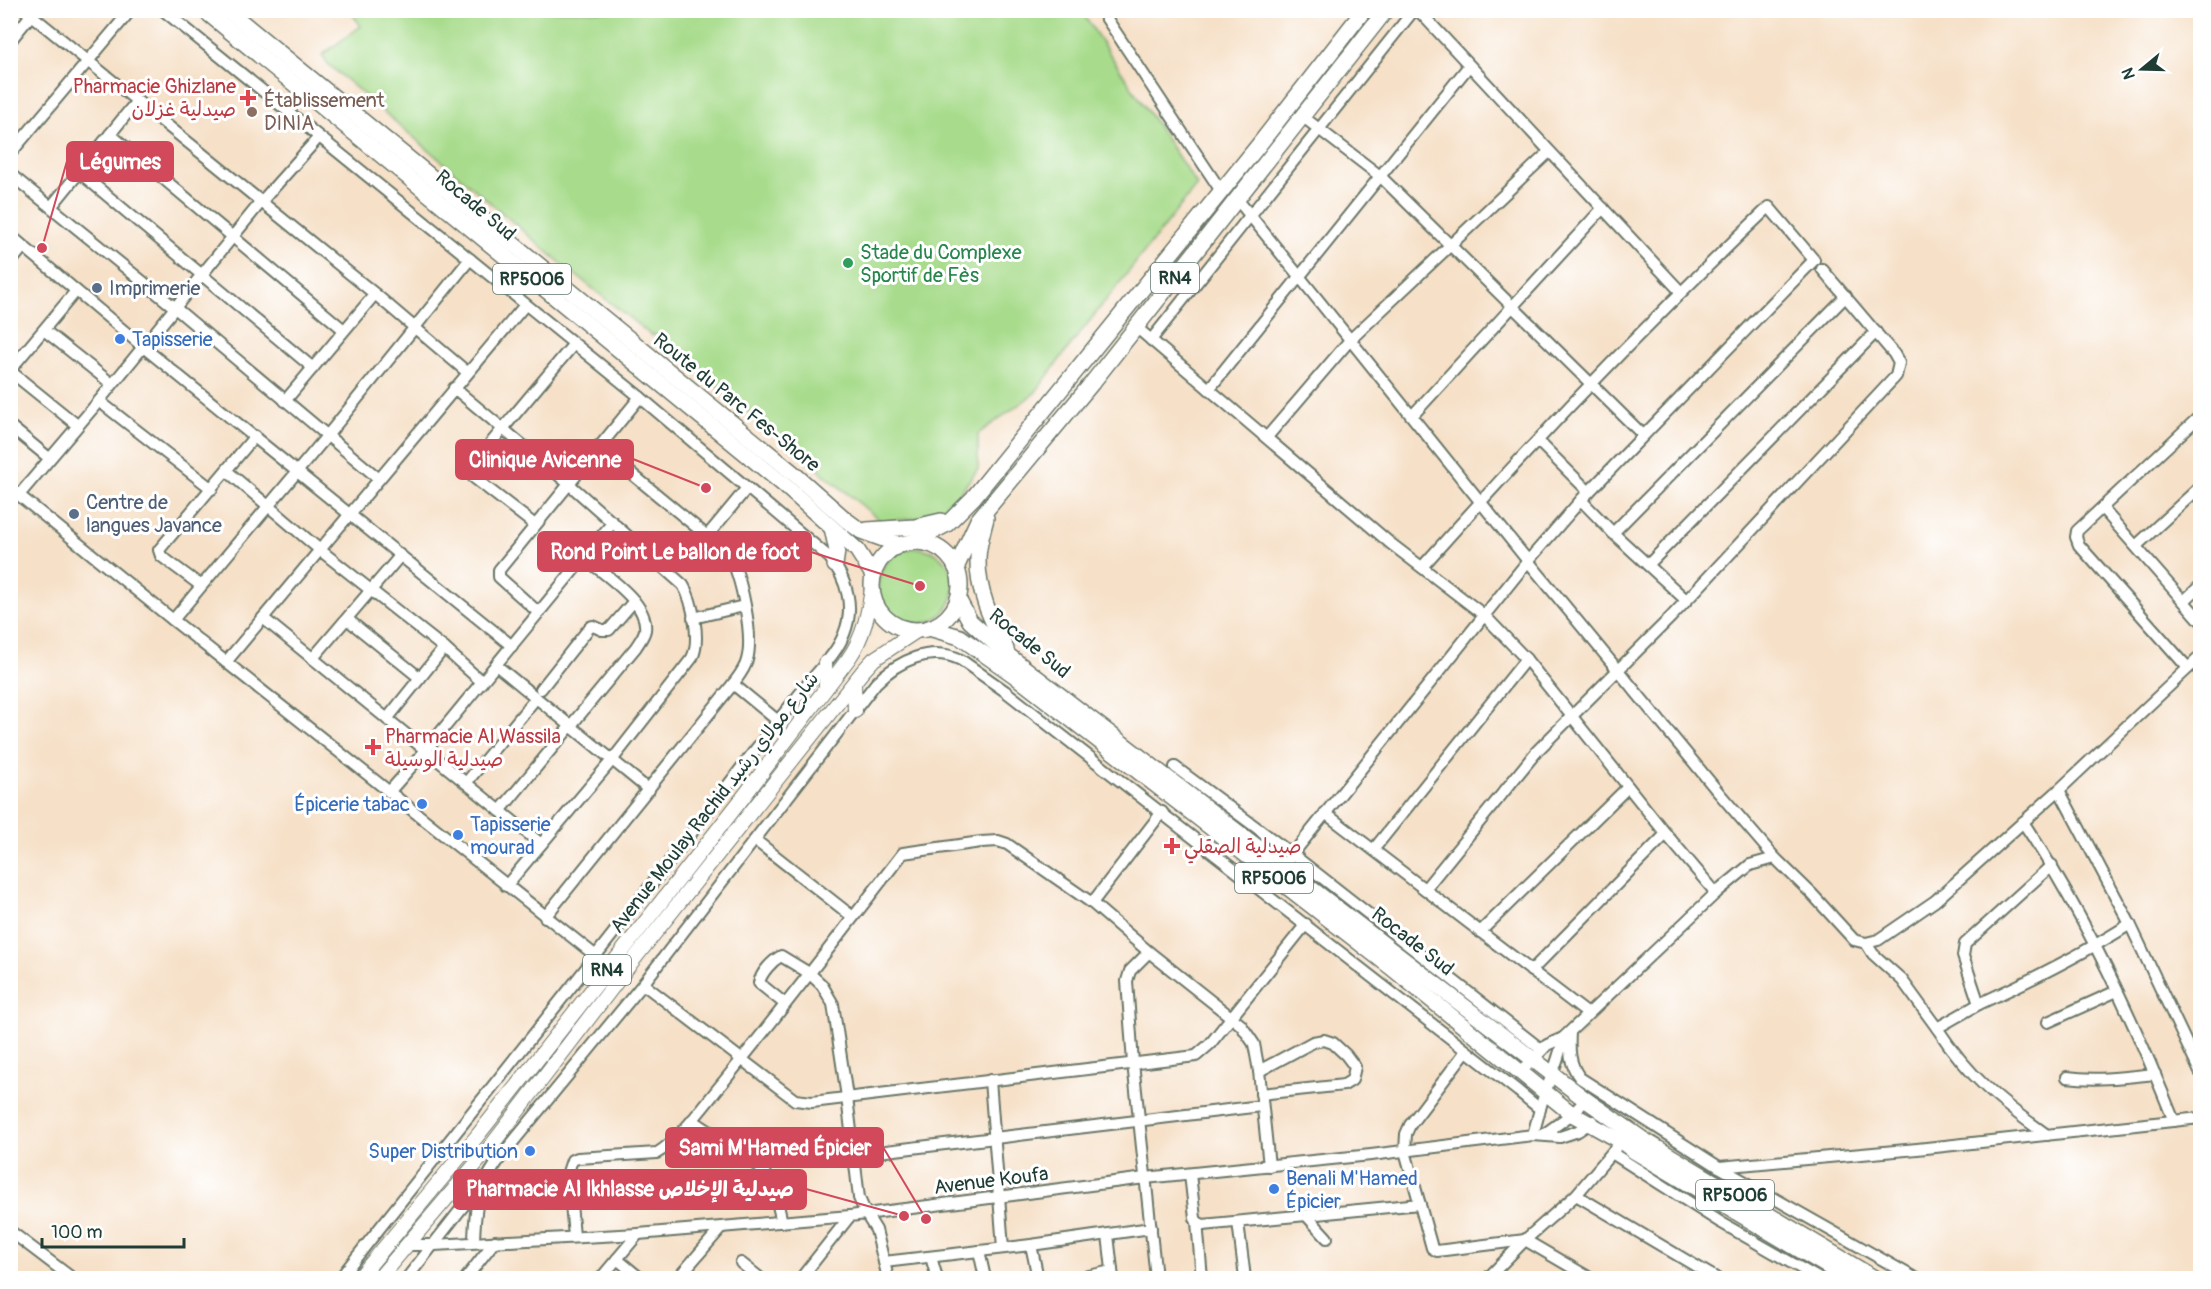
<svg xmlns="http://www.w3.org/2000/svg" width="2211" height="1289" viewBox="0 0 2211 1289" font-family="Pangolin,'Playpen Sans Arabic',sans-serif">
  <rect width="100%" height="100%" fill="#fff"/>
  <filter id="ink" filterUnits="userSpaceOnUse"><feTurbulence type="fractalNoise" baseFrequency=".0167" numOctaves="2"/><feDisplacementMap in="SourceGraphic" scale="12" xChannelSelector="R" yChannelSelector="G"/><feConvolveMatrix kernelMatrix="1 2 1 2 8 2 1 2 1" color-interpolation-filters="sRGB"/></filter>
  <filter id="wash" filterUnits="userSpaceOnUse"><feTurbulence type="fractalNoise" baseFrequency=".008" numOctaves="4" result="noise"/><feDisplacementMap in="SourceGraphic" scale="24" xChannelSelector="R" yChannelSelector="G"/><feGaussianBlur stdDeviation="1.35" result="paint"/><feColorMatrix in="noise" values="0 0 0 0 0 0 0 0 0 0 0 0 0 0 0 0 0 1.4 0 .05"/><feComposite in="paint" operator="in"/></filter>
  <g filter="url(#wash)">
    <rect width="100%" height="100%" fill="#f6e0c7"/>
    <g fill="#a8dc8c" stroke="#648c60" stroke-width="1.5">
      <path d="M 350,11 L 1081,11 L 1197,185 L 1069,347 L 1035,393 L 978,434 L 978,469 L 943,515 L 882,522 L 654,334 L 652,336 L 557,260 L 329,65 L 322,55 L 361,26 Z"/>
      <circle cx="916" cy="586" r="38"/>
    </g>
  </g>
  <g filter="url(#ink)">
    <g fill="none" stroke-linecap="round" stroke-linejoin="round">
      <defs>
        <g id="minor">
          <path d="M 25,10 L 375,294 L 467,372"/>
          <path d="M 163,10 L 640,397 L 830,558 C 847,580 855,607 844,634 C 837,653 820,669 807,685 C 780,718 754,751 729,784 C 602,951 470,1114 340,1278"/>
          <path d="M 1101,10 L 1221,191"/>
          <path d="M 1418,10 L 1680,291"/>
          <path d="M 10,41 L 31,15"/>
          <path d="M 1302,116 L 1380,176 L 1643,435"/>
          <path d="M 110,134 L 344,330"/>
          <path d="M 10,154 L 131,10"/>
          <path d="M 79,172 L 313,368"/>
          <path d="M 10,174 L 174,307 L 378,478"/>
          <path d="M 1237,199 L 1528,561 L 1719,793 L 1775,858 L 1812,894 L 1854,940 L 1866,943 L 1878,940 L 1935,901 L 2059,790 L 2200,657"/>
          <path d="M 51,207 L 137,101"/>
          <path d="M 10,235 L 142,346 L 512,646"/>
          <path d="M 10,263 L 24,246"/>
          <path d="M 1136,327 L 1390,543 L 1484,615 L 1526,659 L 1666,834 L 1716,893"/>
          <path d="M 44,330 L 112,384"/>
          <path d="M 1151,340 L 1414,10"/>
          <path d="M 10,370 L 76,291"/>
          <path d="M 10,371 L 77,425"/>
          <path d="M 454,388 L 569,484 L 683,585 C 693,601 701,641 692,658 L 613,759 L 506,886"/>
          <path d="M 1209,389 L 1468,67"/>
          <path d="M 99,401 L 212,489"/>
          <path d="M 285,401 L 375,294"/>
          <path d="M 1412,416 L 1603,208"/>
          <path d="M 10,426 L 49,458"/>
          <path d="M 1267,437 L 1350,340 L 1549,152"/>
          <path d="M 1538,441 L 1589,492"/>
          <path d="M 227,471 L 320,550 L 444,648 L 482,682"/>
          <path d="M 10,488 L 173,620 L 596,956"/>
          <path d="M 19,495 L 99,401 L 261,202 L 319,137"/>
          <path d="M 1581,500 L 1613,533"/>
          <path d="M 2102,508 L 2200,620"/>
          <path d="M 535,525 L 473,477 L 470,468 L 573,345"/>
          <path d="M 708,535 L 747,488"/>
          <path d="M 2136,546 L 2200,487"/>
          <path d="M 1648,565 L 1876,332"/>
          <path d="M 200,585 L 161,556 L 159,550 L 255,436"/>
          <path d="M 1686,600 L 1613,533 L 1846,296"/>
          <path d="M 2184,601 L 2200,586"/>
          <path d="M 539,613 L 499,577 L 499,570 L 640,397"/>
          <path d="M 263,618 L 541,844"/>
          <path d="M 693,618 L 744,606"/>
          <path d="M 347,619 L 420,678"/>
          <path d="M 173,620 L 327,436 L 470,259"/>
          <path d="M 313,658 L 400,556"/>
          <path d="M 226,662 L 525,305"/>
          <path d="M 496,665 L 649,790"/>
          <path d="M 2188,668 L 2079,545 L 2076,537 L 2077,531 L 2200,416"/>
          <path d="M 733,684 L 778,721"/>
          <path d="M 541,689 L 590,627 L 593,626 L 602,630 L 609,630 L 634,601"/>
          <path d="M 387,719 L 444,648"/>
          <path d="M 1175,767 L 1292,854 L 1542,1050"/>
          <path d="M 466,783 L 536,698"/>
          <path d="M 2059,790 L 2130,924 L 2200,1072"/>
          <path d="M 389,792 L 426,750 L 613,522"/>
          <path d="M 500,811 L 636,647 C 639,642 644,636 645,630 C 649,602 603,574 585,558"/>
          <path d="M 1325,813 L 1588,1014"/>
          <path d="M 2023,822 C 2085,915 2133,1018 2174,1121"/>
          <path d="M 755,840 L 853,917"/>
          <path d="M 1374,849 L 1526,659"/>
          <path d="M 2052,865 L 1965,944 L 1963,956 L 1979,1004 C 2031,980 2082,955 2130,924"/>
          <path d="M 1283,866 L 1528,561 L 1581,500 L 1814,260 L 1769,207 C 1648,322 1533,442 1422,567"/>
          <path d="M 1425,889 L 1537,751 L 1671,617 L 1896,376 L 1899,363 L 1894,354 L 1822,269"/>
          <path d="M 1092,903 L 1162,812"/>
          <path d="M 545,917 L 733,684 C 738,677 745,669 747,660 C 754,635 741,576 729,554 L 598,446"/>
          <path d="M 1480,932 L 1628,787"/>
          <path d="M 1866,943 L 1873,954 L 1902,980 L 1937,1028 L 1979,1004"/>
          <path d="M 1149,952 L 1130,971 L 1127,981 L 1133,1063 L 1156,1278"/>
          <path d="M 1531,971 L 1666,834"/>
          <path d="M 643,984 L 795,1100 L 812,1102 L 1196,1056 L 1210,1044 L 1306,924"/>
          <path d="M 785,1004 L 759,983 C 761,973 772,961 781,956 L 809,973 L 822,985 L 833,1004 L 847,1097 L 859,1198 L 866,1214 L 876,1230 L 888,1278"/>
          <path d="M 2048,1022 L 2117,991"/>
          <path d="M 1937,1028 C 1969,1077 2000,1102 2047,1135"/>
          <path d="M 1570,1032 C 1569,1049 1569,1064 1580,1078 L 1719,1167 L 1915,1278"/>
          <path d="M 1466,1051 L 1410,1125 L 1406,1134 L 1405,1151 L 1432,1248 L 1437,1251 L 1525,1240 L 1590,1278"/>
          <path d="M 1259,1071 L 1313,1042 L 1324,1040 L 1333,1043 L 1346,1055 L 1355,1067 L 1352,1080 L 1344,1085 L 1261,1094"/>
          <path d="M 1521,1072 L 1547,1045 L 1563,1038 L 1716,893 L 1750,865 L 1775,858"/>
          <path d="M 2067,1077 C 2097,1081 2126,1077 2155,1074"/>
          <path d="M 990,1080 L 1003,1248"/>
          <path d="M 1540,1109 C 1546,1085 1559,1063 1563,1038"/>
          <path d="M 692,1120 C 710,1132 757,1160 767,1177 C 776,1190 778,1207 782,1222"/>
          <path d="M 1543,1135 L 1572,1114 L 1586,1100"/>
          <path d="M 1612,1153 L 1720,1222 L 1818,1278"/>
          <path d="M 853,1155 L 1261,1106"/>
          <path d="M 1719,1167 L 1917,1149 L 2200,1118"/>
          <path d="M 1190,1174 L 1195,1218 L 1197,1222 L 1203,1225 L 1420,1204"/>
          <path d="M 1576,1195 L 1716,1278"/>
          <path d="M 1307,1216 L 1327,1238"/>
          <path d="M 1197,1222 L 1202,1278"/>
          <path d="M 1238,1222 L 1245,1278"/>
          <path d="M 10,1231 L 72,1278"/>
          <path d="M 1108,1235 L 1113,1278"/>
          <path d="M 574,1236 L 568,1172 L 572,1160 L 578,1158 L 657,1153 C 680,1140 707,1101 725,1080 C 786,1005 844,929 903,853 L 981,842 L 998,841 L 1007,844 L 1092,903 L 1149,952 L 1241,1025 L 1254,1044 L 1259,1071 L 1269,1166"/>
          <path d="M 474,1242 C 475,1201 478,1188 503,1154 L 643,984 L 876,683 C 898,661 930,645 961,660 L 1005,691 L 1518,1091 L 1540,1109 L 1533,1135"/>
          <path d="M 407,1245 L 434,1245 L 638,1234 L 850,1216 L 1145,1178 L 1371,1155 L 1533,1135 L 1560,1137 L 1578,1131 L 1593,1121"/>
          <path d="M 1031,1245 L 1038,1278"/>
          <path d="M 979,1251 L 985,1278"/>
          <path d="M 931,1257 L 937,1278"/>
          <path d="M 617,1259 L 640,1278"/>
          <path d="M 884,1262 L 1031,1245 L 1151,1228"/>
          <path d="M 741,1263 L 760,1278"/>
          <path d="M 407,1278 L 479,1186"/>
          <path d="M 466,1278 L 495,1241"/>
          <path d="M 601,1278 L 638,1234"/>
          <path d="M 678,1278 L 722,1227"/>
          <path d="M 801,1278 L 850,1216"/>
          <path d="M 1079,1278 L 1112,1271"/>
          <path d="M 1488,1278 L 1525,1240 L 1576,1195 L 1615,1149"/>
        </g>
        <g id="major">
          <path d="M 825,663 L 826,688"/>
          <path d="M 854,683 L 855,711"/>
          <path d="M 359,1278 L 478,1135 L 738,804 L 849,658 C 864,636 868,614 872,589"/>
          <path d="M 379,1278 L 491,1146 L 631,963 L 863,671 L 874,659 L 918,630"/>
        </g>
        <g id="highway">
          <path d="M 204,10 L 783,484 L 857,550 L 873,575"/>
          <path d="M 227,10 L 793,473 L 846,520 L 861,531 L 900,545"/>
          <path d="M 986,518 C 983,531 978,545 978,559 C 977,592 992,621 1006,649"/>
          <path d="M 832,528 L 837,551 L 835,565"/>
          <path d="M 867,530 L 915,527 L 941,521"/>
          <path d="M 913,542 L 947,524 L 973,498 L 1258,146 L 1364,10"/>
          <circle cx="916" cy="586" r="44"/>
          <path d="M 956,568 L 978,520 L 1092,383 L 1386,10"/>
          <path d="M 958,599 L 970,621 L 1010,657 L 1586,1100 L 1642,1139 L 1874,1278"/>
          <path d="M 929,628 L 960,637 L 1014,675 L 1392,968 L 1572,1114 L 1621,1141 L 1634,1151 L 1847,1278"/>
        </g>
      </defs>
      <use href="#minor" stroke="#6a7667" stroke-width="14"/>
      <use href="#major" stroke="#6a7667" stroke-width="16"/>
      <use href="#highway" stroke="#6a7667" stroke-width="18"/>
      <use href="#minor" stroke="#fff" stroke-width="10"/>
      <use href="#major" stroke="#fff" stroke-width="14"/>
      <use href="#highway" stroke="#fff" stroke-width="15"/>
    </g>
  </g>
  <g fill="#e0444e" stroke="#fff" stroke-width="2">
    <path d="M245 89h6v6h6v6h-6v6h-6v-6h-6v-6h6z"/>
    <path d="M370 738h6v6h6v6h-6v6h-6v-6h-6v-6h6z"/>
    <path d="M1169 837h6v6h6v6h-6v6h-6v-6h-6v-6h6z"/>
  </g>
  <circle fill="#8d6e63" stroke="#fff" stroke-width="2" cx="252" cy="112" r="6"/>
  <circle fill="#2e9e5b" stroke="#fff" stroke-width="2" cx="848" cy="263" r="6"/>
  <g fill="#5c6f8a" stroke="#fff" stroke-width="2">
    <circle cx="97" cy="288" r="6"/>
    <circle cx="74" cy="514" r="6"/>
  </g>
  <g fill="#3f7fe0" stroke="#fff" stroke-width="2">
    <circle cx="120" cy="339" r="6"/>
    <circle cx="422" cy="804" r="6"/>
    <circle cx="458" cy="835" r="6"/>
    <circle cx="530" cy="1151" r="6"/>
    <circle cx="1274" cy="1189" r="6"/>
  </g>
  <g text-anchor="middle" stroke-width="6" stroke-linejoin="round" paint-order="stroke">
    <g fill="#fff" stroke="#627771" stroke-width="1.5">
      <rect x="1151" y="263" width="48" height="30" rx="4.5"/>
      <rect x="493" y="264" width="78" height="30" rx="4.5"/>
      <rect x="1235" y="863" width="78" height="30" rx="4.5"/>
      <rect x="583" y="955" width="48" height="30" rx="4.5"/>
      <rect x="1696" y="1180" width="78" height="30" rx="4.5"/>
    </g>
    <g font-size="18" font-weight="bold" fill="#1f3d34">
      <text x="1175" y="284">RN4</text>
      <text x="532" y="285">RP5006</text>
      <text x="1274" y="884">RP5006</text>
      <text x="607" y="976">RN4</text>
      <text x="1735" y="1201">RP5006</text>
    </g>
    <g font-size="20" fill="#be3a42" stroke="#fff" text-anchor="start">
      <text x="236" y="93" text-anchor="end">Pharmacie Ghizlane<tspan x="236" dy="23">صيدلية غزلان</tspan></text>
      <text x="385" y="743">Pharmacie Al Wassila<tspan x="385" dy="23">صيدلية الوسيلة</tspan></text>
      <text x="1184" y="853">صيدلية الصقلي</text>
    </g>
    <g font-size="20" fill="#785e54" stroke="#fff" text-anchor="start">
      <text x="264" y="107">Établissement<tspan x="264" dy="23">DINIA</tspan></text>
    </g>
    <g font-size="20" fill="#1f3d34" stroke="#fff">
      <text transform="translate(476 205) rotate(40)" y="7">Rocade Sud</text>
      <text transform="translate(737 402) rotate(39)" y="7">Route du Parc Fes-Shore</text>
      <text transform="translate(1030 643) rotate(39)" y="7">Rocade Sud</text>
      <text transform="translate(714 802) rotate(-52)" y="7">Avenue Moulay Rachid شارع مولاي رشيد</text>
      <text transform="translate(1413 941) rotate(38)" y="7">Rocade Sud</text>
      <text transform="translate(991 1180) rotate(-7)" y="7">Avenue Koufa</text>
    </g>
    <g font-size="20" fill="#27864d" stroke="#fff" text-anchor="start">
      <text x="860" y="259">Stade du Complexe<tspan x="860" dy="23">Sportif de Fès</tspan></text>
    </g>
    <g font-size="20" fill="#4e5e75" stroke="#fff" text-anchor="start">
      <text x="109" y="295">Imprimerie</text>
      <text x="86" y="509">Centre de<tspan x="86" dy="23">langues Javance</tspan></text>
    </g>
    <g font-size="20" fill="#366cbe" stroke="#fff" text-anchor="start">
      <text x="132" y="346">Tapisserie</text>
      <text x="410" y="811" text-anchor="end">Épicerie tabac</text>
      <text x="470" y="831">Tapisserie<tspan x="470" dy="23">mourad</tspan></text>
      <text x="518" y="1158" text-anchor="end">Super Distribution</text>
      <text x="1286" y="1185">Benali M'Hamed<tspan x="1286" dy="23">Épicier</tspan></text>
    </g>
  </g>
  <path fill="none" stroke="#d1495b" stroke-width="2" d="M42 248L67 161M706 488L633 459M920 586L811 552M926 1219L883 1147M904 1216L806 1189"/>
  <g fill="#d1495b" stroke="#fff" stroke-width="2">
    <circle cx="42" cy="248" r="6"/>
    <circle cx="706" cy="488" r="6"/>
    <circle cx="920" cy="586" r="6"/>
    <circle cx="926" cy="1219" r="6"/>
    <circle cx="904" cy="1216" r="6"/>
  </g>
  <g fill="#d1495b" stroke="#d1495b" stroke-width="2">
    <rect x="67" y="142" width="106" height="39" rx="6"/>
    <rect x="456" y="440" width="177" height="39" rx="6"/>
    <rect x="538" y="532" width="273" height="39" rx="6"/>
    <rect x="666" y="1128" width="217" height="39" rx="6"/>
    <rect x="454" y="1170" width="352" height="39" rx="6"/>
  </g>
  <g font-size="21" text-anchor="middle" font-weight="bold" fill="#fff">
    <text x="120" y="169">Légumes</text>
    <text x="545" y="467">Clinique Avicenne</text>
    <text x="675" y="559">Rond Point Le ballon de foot</text>
    <text x="775" y="1155">Sami M'Hamed Épicier</text>
    <text x="630" y="1196">Pharmacie Al Ikhlasse صيدلية الإخلاص</text>
  </g>
  <rect width="2211" height="1289" fill="none" stroke="#fff" stroke-width="36"/>
  <g transform="translate(2142 69) rotate(251)" stroke="#ffffff" stroke-width="4.5" paint-order="stroke">
  <path d="M0-4.5L10 22L0 15L-10 22Z" fill="#1f3d34"/>
  <text y="-9" font-size="16" font-weight="bold" text-anchor="middle" fill="#1f3d34">N</text>
  </g>
  <path d="M42 1238v9h142v-9" fill="none" stroke="#1f3d34" stroke-width="3"/>
  <text x="51" y="1238" font-size="18" fill="#1f3d34" stroke="#ffffff" stroke-width="4.5" paint-order="stroke">100 m</text>
</svg>
